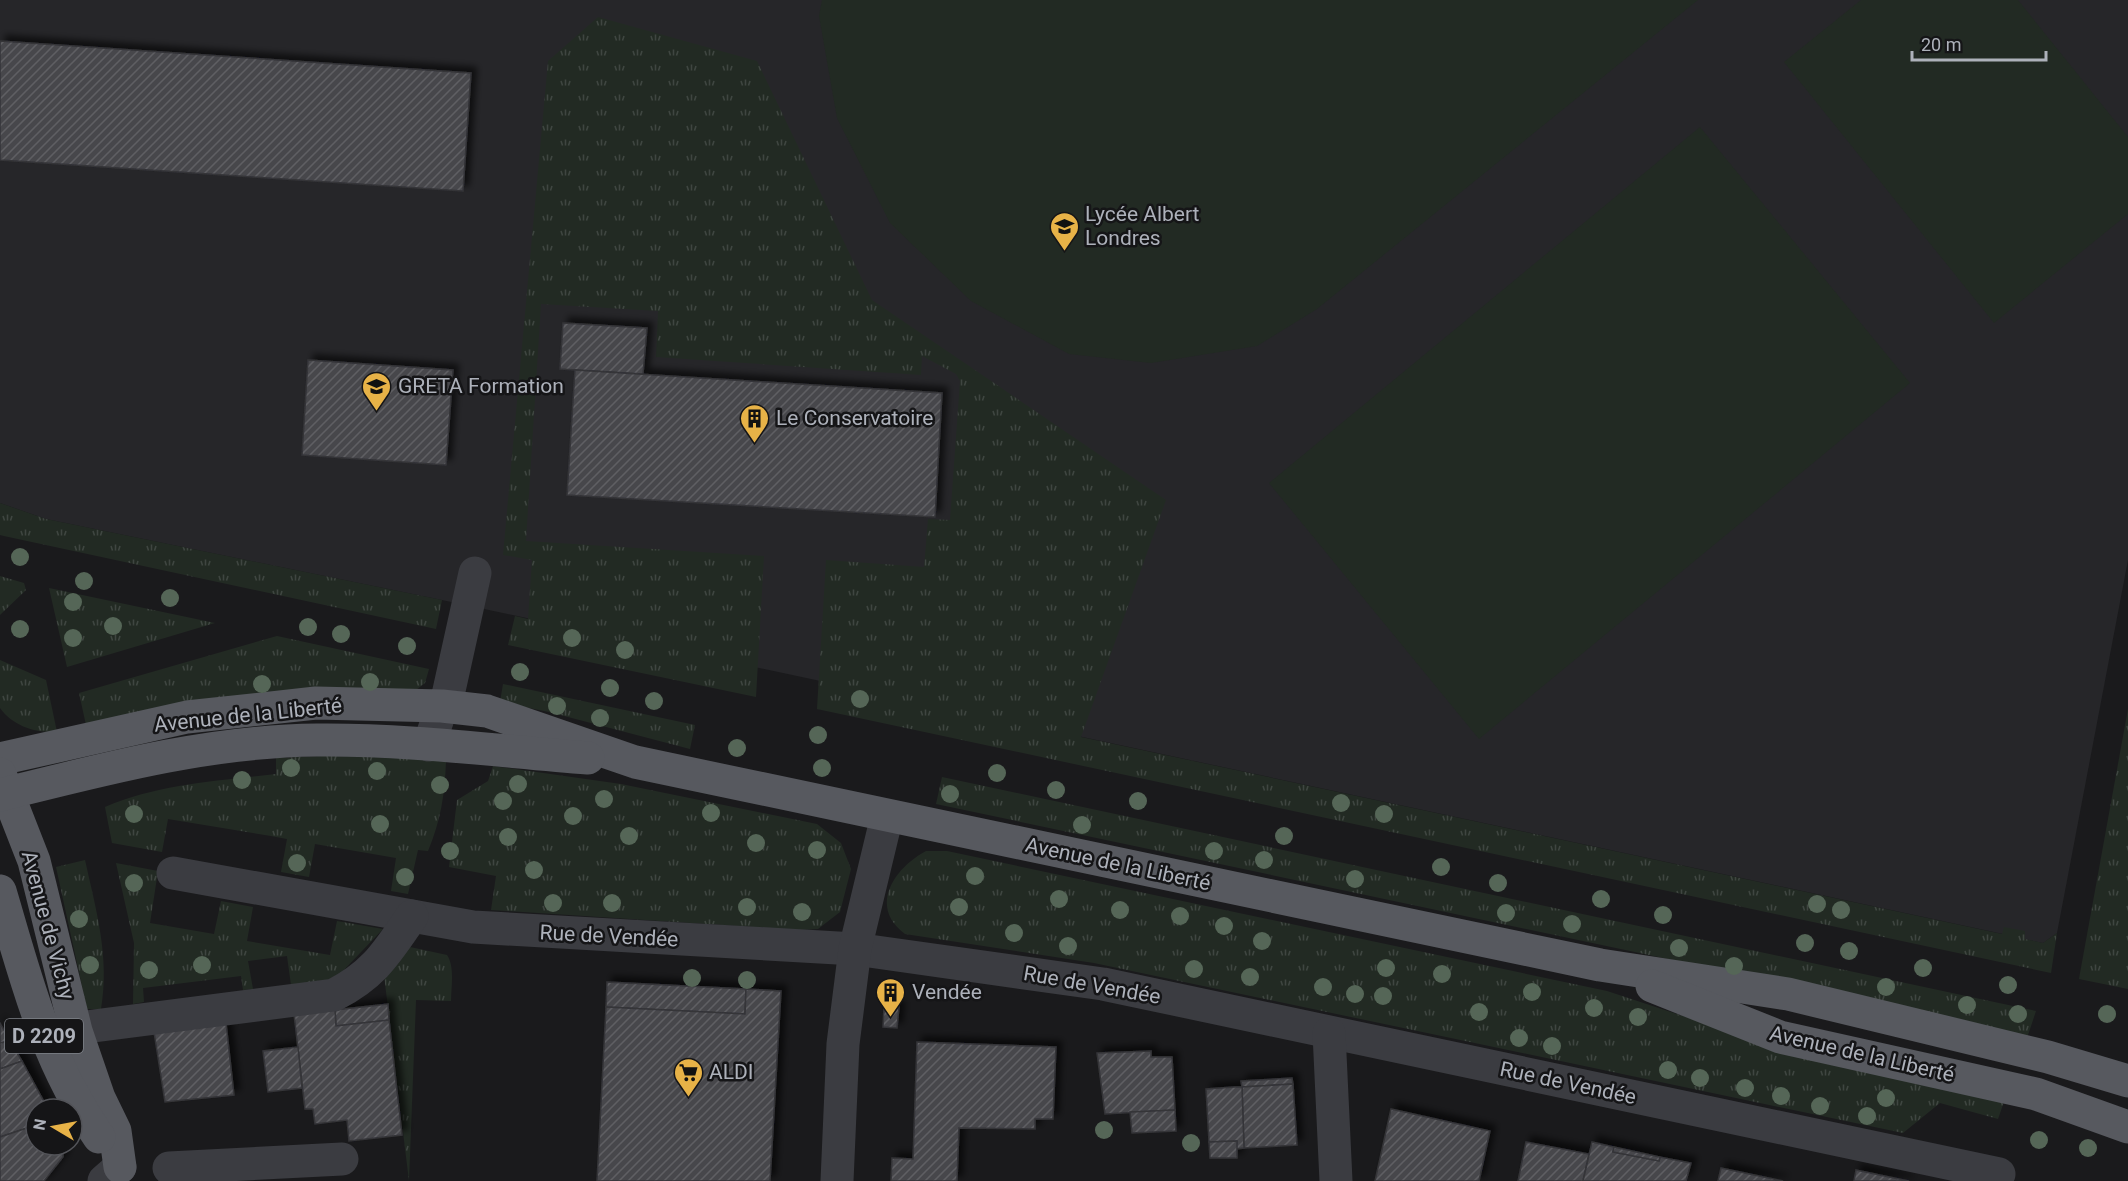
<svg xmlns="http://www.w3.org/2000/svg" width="2128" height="1181" viewBox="0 0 2128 1181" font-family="Roboto,sans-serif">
  <defs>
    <pattern id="grass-tufts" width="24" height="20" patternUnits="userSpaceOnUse" patternTransform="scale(1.5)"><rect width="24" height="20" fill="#222a23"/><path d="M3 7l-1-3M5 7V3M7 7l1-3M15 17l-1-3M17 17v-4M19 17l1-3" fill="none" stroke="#3f4641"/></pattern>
    <pattern id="building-hatch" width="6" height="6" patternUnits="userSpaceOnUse" patternTransform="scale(1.5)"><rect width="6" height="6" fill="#47474c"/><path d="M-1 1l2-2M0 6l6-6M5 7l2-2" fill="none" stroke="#5f5f64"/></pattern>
    <filter id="shadow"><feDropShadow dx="5.5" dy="-5.5" stdDeviation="3" flood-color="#0009"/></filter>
  </defs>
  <rect width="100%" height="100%" fill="#1a1a1c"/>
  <path fill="#262629" d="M 0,0 L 2128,0 L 2128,560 L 2057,933 L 2043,943 L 2024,939 L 2025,932 L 2003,934 L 442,600 L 46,519 L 0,503 Z"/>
  <g fill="url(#grass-tufts)">
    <path d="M 598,17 L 757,61 L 872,300 L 1166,500 L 1081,737 L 2002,934 L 2004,927 L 2025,931 L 2025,939 L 2043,943 L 2057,933 L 2051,973 L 817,709 L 826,560 L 924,567 L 928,519 L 950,520 L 960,381 L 956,374 L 922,356 L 921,375 L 656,357 L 658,311 L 541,304 L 526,541 L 764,556 L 756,697 L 508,645 L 515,616 L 528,619 L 532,560 L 503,555 L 548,61 Z"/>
    <path d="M 0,503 L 46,519 L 442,600 L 436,629 L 4,536 L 0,535 Z"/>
    <path d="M 0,576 L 24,583 L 26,590 L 0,615 Z"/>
    <path d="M 49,588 L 215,623 L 67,667 Z"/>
    <path d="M 277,636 L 429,669 L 425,683 L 416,690 L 86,725 L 79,693 Z"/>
    <path d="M 0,660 L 46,680 L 57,732 C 35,733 13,726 0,708 Z"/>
    <path d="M 503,684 L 695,725 L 690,749 L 549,712 L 500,702 Z"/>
    <path d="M 2128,709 L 2128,989 L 2079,979 Z"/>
    <path d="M 345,755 L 446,760 C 445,793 441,820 428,851 L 418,850 L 408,894 L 391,891 L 396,858 L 315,844 L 309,877 L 281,872 L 287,839 L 271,836 L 168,819 L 162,852 L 112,843 L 105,807 C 159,784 218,781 276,774 L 276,758 Z"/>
    <path d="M 493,766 L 621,784 L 817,824 L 841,843 L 851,869 L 840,912 L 818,929 L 800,930 L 491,910 L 496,876 L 449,867 L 457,800 L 488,781 Z"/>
    <path d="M 942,777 L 2036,1011 L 2027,1038 L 1999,1029 L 936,804 Z"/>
    <path d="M 926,851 L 947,851 L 1607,991 L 1774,1046 L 2006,1096 L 1998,1119 L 1940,1103 L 1903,1133 L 1094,963 L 905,934 C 868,907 894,868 926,851 Z"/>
    <path d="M 85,860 C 96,910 110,957 101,1009 L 87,1009 L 56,867 Z"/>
    <path d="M 116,863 L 158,871 L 150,923 L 214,934 L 221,901 L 253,907 L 247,941 L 330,955 L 337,921 L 383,929 L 341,973 L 327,980 L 291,985 L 287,956 L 248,961 L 253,989 L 243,990 L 241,976 L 143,988 L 144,1002 L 133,1004 L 134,943 Z"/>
    <path d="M 410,947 L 447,955 C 455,967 451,987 451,1001 L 416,1000 L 409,1181 L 384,975 Z"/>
  </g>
  <g fill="#222a23">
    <path d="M 822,0 L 1698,0 L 1317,309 L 1257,346 L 1151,363 L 1069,354 L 971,301 L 890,223 L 837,118 L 819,16 Z"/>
    <path d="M 1861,0 L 2018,0 L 2128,137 L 2128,214 L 1994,323 L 1784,62 Z"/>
    <path d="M 1700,127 L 1910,383 L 1479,739 L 1269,483 Z"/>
  </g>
  <g fill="url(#building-hatch)" stroke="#343438" stroke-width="1.5" filter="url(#shadow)">
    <path d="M 0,41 L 471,73 L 463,191 L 0,160 Z"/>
    <path d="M 563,323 L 647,328 L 643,374 L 560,369 Z"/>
    <path d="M 308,360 L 453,370 L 446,465 L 302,455 Z"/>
    <path d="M 575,370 L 942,393 L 935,517 L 567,495 Z"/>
    <path d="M 607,982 L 746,989 L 745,1014 L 606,1007 Z"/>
    <path d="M 746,989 L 781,991 L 770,1181 L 597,1181 L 606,1007 L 745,1014 Z"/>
    <path d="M 388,1004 L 389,1020 L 336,1026 L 335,1010 Z"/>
    <path d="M 884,1006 L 899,1007 L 897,1028 L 883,1027 Z"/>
    <path d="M 335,1010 L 336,1026 L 389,1020 L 402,1135 L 349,1141 L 347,1120 L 315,1124 L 313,1109 L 305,1109 L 294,1014 Z"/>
    <path d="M 0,1023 L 10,1041 L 0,1043 Z"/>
    <path d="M 226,1023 L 234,1095 L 165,1102 L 154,1032 Z"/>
    <path d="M 10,1041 L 22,1061 L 0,1069 L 0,1043 Z"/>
    <path d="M 917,1042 L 1056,1047 L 1053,1119 L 1035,1119 L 1035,1129 L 959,1128 L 957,1181 L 891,1181 L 892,1158 L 913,1159 Z"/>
    <path d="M 298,1047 L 302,1088 L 268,1092 L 263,1051 Z"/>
    <path d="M 1151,1051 L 1151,1057 L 1172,1057 L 1175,1110 L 1105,1114 L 1097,1053 Z"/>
    <path d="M 22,1061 L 48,1109 L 36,1109 L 36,1125 L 0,1137 L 0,1069 Z"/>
    <path d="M 1292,1078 L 1293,1084 L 1242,1087 L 1241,1081 Z"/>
    <path d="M 1293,1084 L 1297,1145 L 1244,1148 L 1242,1087 Z"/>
    <path d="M 1234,1087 L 1242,1087 L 1244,1148 L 1236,1149 L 1237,1141 L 1209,1142 L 1206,1089 Z"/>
    <path d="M 1391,1109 L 1490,1131 L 1479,1181 L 1375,1181 Z"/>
    <path d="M 1175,1110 L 1176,1131 L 1132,1133 L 1130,1112 Z"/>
    <path d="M 36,1125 L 36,1145 L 63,1145 L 63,1157 L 44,1181 L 0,1181 L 0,1137 Z"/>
    <path d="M 1237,1141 L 1237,1158 L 1210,1158 L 1209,1142 Z"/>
    <path d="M 1526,1142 L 1589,1154 L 1583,1181 L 1518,1181 Z"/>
    <path d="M 1592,1142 L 1614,1147 L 1613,1152 L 1659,1161 L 1660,1157 L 1691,1163 L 1686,1181 L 1583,1181 Z"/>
    <path d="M 1614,1147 L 1660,1157 L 1659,1161 L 1613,1152 Z"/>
    <path d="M 1721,1168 L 1783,1181 L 1718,1181 Z"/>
    <path d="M 1856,1170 L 1894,1178 L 1909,1181 L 1854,1181 Z"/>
  </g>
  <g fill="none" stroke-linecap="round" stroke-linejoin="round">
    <g stroke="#3b3c41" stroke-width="33">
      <path d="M 429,745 L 442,706 L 448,695 L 475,573"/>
      <path d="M 173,873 L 473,927 L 855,949 L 1103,984 L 1999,1174"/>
      <path d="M 47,1032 L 334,995 C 375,974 387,952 412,916"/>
      <path d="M 1329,1033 L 1336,1181"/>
      <path d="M 169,1168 L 342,1159"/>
      <path d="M 104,1181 L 120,1167"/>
      <path d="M 837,1181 L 843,1044 L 855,949 L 887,816"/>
    </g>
    <g stroke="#57595f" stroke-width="33">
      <path d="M 0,759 L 187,717 L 316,703 L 442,706 L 487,711 L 635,762 L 1600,965 L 1788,994 L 2048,1057 L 2128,1081"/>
      <path d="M 0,774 L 34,861 L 76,1031 L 99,1098 L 115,1131 L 120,1167"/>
      <path d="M 0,795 C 104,769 209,741 317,740 C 407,739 498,751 588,758"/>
      <path d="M 0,891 C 26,979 46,1061 99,1137"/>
      <path d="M 1652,986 L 1780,1037 L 2036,1094 L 2128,1127"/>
    </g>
  </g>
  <g fill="#556657">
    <circle cx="20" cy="557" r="9"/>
    <circle cx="84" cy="581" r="9"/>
    <circle cx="170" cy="598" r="9"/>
    <circle cx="73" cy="602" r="9"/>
    <circle cx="113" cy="626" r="9"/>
    <circle cx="308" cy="627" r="9"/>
    <circle cx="20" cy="629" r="9"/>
    <circle cx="341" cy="634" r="9"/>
    <circle cx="73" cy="638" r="9"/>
    <circle cx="572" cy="638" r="9"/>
    <circle cx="407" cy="646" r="9"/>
    <circle cx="625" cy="650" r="9"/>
    <circle cx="520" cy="672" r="9"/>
    <circle cx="370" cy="682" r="9"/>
    <circle cx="262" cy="684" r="9"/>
    <circle cx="610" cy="688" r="9"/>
    <circle cx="860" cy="699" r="9"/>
    <circle cx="654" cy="701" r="9"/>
    <circle cx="557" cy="706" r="9"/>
    <circle cx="600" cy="718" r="9"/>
    <circle cx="818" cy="735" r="9"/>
    <circle cx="737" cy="748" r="9"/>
    <circle cx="291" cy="768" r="9"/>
    <circle cx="822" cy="768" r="9"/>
    <circle cx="377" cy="771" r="9"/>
    <circle cx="997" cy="773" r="9"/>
    <circle cx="242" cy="780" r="9"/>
    <circle cx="518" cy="784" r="9"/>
    <circle cx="440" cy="785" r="9"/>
    <circle cx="1056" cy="790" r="9"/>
    <circle cx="950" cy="794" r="9"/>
    <circle cx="604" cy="799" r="9"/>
    <circle cx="503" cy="801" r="9"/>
    <circle cx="1138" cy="801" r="9"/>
    <circle cx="1341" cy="803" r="9"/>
    <circle cx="711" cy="813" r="9"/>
    <circle cx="134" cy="814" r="9"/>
    <circle cx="1384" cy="814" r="9"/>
    <circle cx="573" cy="816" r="9"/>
    <circle cx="380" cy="824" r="9"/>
    <circle cx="1082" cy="825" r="9"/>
    <circle cx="629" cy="836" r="9"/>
    <circle cx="1284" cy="836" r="9"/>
    <circle cx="508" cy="837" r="9"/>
    <circle cx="756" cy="843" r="9"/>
    <circle cx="817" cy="850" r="9"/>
    <circle cx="450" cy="851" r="9"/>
    <circle cx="1214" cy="851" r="9"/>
    <circle cx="1264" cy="860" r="9"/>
    <circle cx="297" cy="863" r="9"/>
    <circle cx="1441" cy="867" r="9"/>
    <circle cx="534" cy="870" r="9"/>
    <circle cx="975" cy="876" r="9"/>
    <circle cx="405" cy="877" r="9"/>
    <circle cx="1355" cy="879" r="9"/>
    <circle cx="134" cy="883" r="9"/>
    <circle cx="1498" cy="883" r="9"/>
    <circle cx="1059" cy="899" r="9"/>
    <circle cx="1601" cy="899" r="9"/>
    <circle cx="553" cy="903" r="9"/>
    <circle cx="612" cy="903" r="9"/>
    <circle cx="1817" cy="904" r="9"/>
    <circle cx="747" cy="907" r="9"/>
    <circle cx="959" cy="907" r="9"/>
    <circle cx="1120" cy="910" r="9"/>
    <circle cx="1841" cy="910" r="9"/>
    <circle cx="802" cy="912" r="9"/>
    <circle cx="1506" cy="913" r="9"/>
    <circle cx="1663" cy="915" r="9"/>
    <circle cx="1180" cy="916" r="9"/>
    <circle cx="79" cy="919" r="9"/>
    <circle cx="1572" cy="924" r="9"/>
    <circle cx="1224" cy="926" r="9"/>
    <circle cx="1014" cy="933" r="9"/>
    <circle cx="1262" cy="941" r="9"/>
    <circle cx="1805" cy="943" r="9"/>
    <circle cx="1068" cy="946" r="9"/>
    <circle cx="1679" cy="948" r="9"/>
    <circle cx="1849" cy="951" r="9"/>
    <circle cx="90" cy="965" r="9"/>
    <circle cx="202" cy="965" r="9"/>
    <circle cx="1734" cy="966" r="9"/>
    <circle cx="1386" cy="968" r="9"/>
    <circle cx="1923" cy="968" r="9"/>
    <circle cx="1194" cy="969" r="9"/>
    <circle cx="149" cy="970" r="9"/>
    <circle cx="1442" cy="974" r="9"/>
    <circle cx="1250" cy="977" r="9"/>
    <circle cx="692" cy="978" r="9"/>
    <circle cx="747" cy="980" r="9"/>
    <circle cx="2008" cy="985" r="9"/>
    <circle cx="1323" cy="987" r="9"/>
    <circle cx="1886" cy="987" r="9"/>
    <circle cx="1532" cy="992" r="9"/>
    <circle cx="1355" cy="994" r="9"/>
    <circle cx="1383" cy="996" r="9"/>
    <circle cx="1967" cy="1005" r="9"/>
    <circle cx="1594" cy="1008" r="9"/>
    <circle cx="1479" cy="1012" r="9"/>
    <circle cx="2018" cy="1014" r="9"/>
    <circle cx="2107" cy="1014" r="9"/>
    <circle cx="1638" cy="1017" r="9"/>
    <circle cx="1519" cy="1038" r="9"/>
    <circle cx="1552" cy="1046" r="9"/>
    <circle cx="1668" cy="1070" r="9"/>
    <circle cx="1700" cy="1078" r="9"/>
    <circle cx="1745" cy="1088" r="9"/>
    <circle cx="1781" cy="1096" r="9"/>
    <circle cx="1886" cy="1098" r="9"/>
    <circle cx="1820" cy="1106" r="9"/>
    <circle cx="1867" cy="1116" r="9"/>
    <circle cx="1104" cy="1130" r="9"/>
    <circle cx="2039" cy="1140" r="9"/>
    <circle cx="1191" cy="1143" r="9"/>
    <circle cx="2088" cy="1148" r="9"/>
  </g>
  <defs>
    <symbol id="school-pin" viewBox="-11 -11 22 30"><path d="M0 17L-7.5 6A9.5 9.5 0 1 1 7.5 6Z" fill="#e7b247" stroke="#151517"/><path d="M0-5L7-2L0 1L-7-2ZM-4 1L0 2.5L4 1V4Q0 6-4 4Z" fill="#111"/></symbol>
    <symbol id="university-pin" viewBox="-11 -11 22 30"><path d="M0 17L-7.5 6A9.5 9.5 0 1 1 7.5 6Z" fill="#e7b247" stroke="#151517"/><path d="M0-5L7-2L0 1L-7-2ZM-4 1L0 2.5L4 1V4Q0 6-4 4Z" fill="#111"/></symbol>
    <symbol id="building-pin" viewBox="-11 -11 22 30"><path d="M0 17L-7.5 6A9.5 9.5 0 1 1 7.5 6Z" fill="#e7b247" stroke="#151517"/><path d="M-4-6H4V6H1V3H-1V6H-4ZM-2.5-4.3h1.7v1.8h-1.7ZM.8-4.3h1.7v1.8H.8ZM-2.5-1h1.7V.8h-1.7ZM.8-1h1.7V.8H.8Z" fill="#111"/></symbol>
    <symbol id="supermarket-pin" viewBox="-11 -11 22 30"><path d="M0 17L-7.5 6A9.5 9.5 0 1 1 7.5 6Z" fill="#e7b247" stroke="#151517"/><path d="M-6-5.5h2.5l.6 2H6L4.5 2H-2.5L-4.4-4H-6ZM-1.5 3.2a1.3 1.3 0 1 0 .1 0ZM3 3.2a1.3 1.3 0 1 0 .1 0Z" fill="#111"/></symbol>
  </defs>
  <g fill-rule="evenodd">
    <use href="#school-pin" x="1048" y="210" width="33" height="45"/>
    <use href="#university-pin" x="360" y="370" width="33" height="45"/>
    <use href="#building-pin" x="738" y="402" width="33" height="45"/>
    <use href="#building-pin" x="874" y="976" width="33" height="45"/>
    <use href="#supermarket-pin" x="672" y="1056" width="33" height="45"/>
  </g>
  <g text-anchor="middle" stroke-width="5" stroke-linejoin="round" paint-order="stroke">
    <rect fill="#151517" stroke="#7f8289" stroke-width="1.5" x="5" y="1019" width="78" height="34" rx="4.5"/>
    <g font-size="20" font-weight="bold" fill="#adb1ba">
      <text x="44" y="1043">D 2209</text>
    </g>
    <g font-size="21" fill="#adb1ba" stroke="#151517" text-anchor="start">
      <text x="1085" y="221">Lycée Albert<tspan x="1085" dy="24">Londres</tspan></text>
      <text x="398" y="393">GRETA Formation</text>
      <text x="776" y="425">Le Conservatoire</text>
      <text x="912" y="999">Vendée</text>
      <text x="709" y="1079">ALDI</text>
    </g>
    <g font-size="21" fill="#adb1ba" stroke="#151517">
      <text transform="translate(248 715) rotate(-6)" y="7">Avenue de la Liberté</text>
      <text transform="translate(1118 864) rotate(12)" y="7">Avenue de la Liberté</text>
      <text transform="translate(48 925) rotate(75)" y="7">Avenue de Vichy</text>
      <text transform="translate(609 936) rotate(3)" y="7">Rue de Vendée</text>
      <text transform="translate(1092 985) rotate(10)" y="7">Rue de Vendée</text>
      <text transform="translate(1862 1054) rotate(13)" y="7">Avenue de la Liberté</text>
      <text transform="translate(1568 1083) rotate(12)" y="7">Rue de Vendée</text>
    </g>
  </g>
  <g transform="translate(54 1127) rotate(280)"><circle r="28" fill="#151517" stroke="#525358" stroke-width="1.5"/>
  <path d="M0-4.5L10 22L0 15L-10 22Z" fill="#e7b247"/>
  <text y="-9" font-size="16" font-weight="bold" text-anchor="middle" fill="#adb1ba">N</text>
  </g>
  <path d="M1912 51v9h134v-9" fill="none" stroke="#adb1ba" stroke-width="3"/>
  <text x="1921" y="51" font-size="18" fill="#adb1ba" stroke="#151517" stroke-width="4.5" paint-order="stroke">20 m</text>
</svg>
